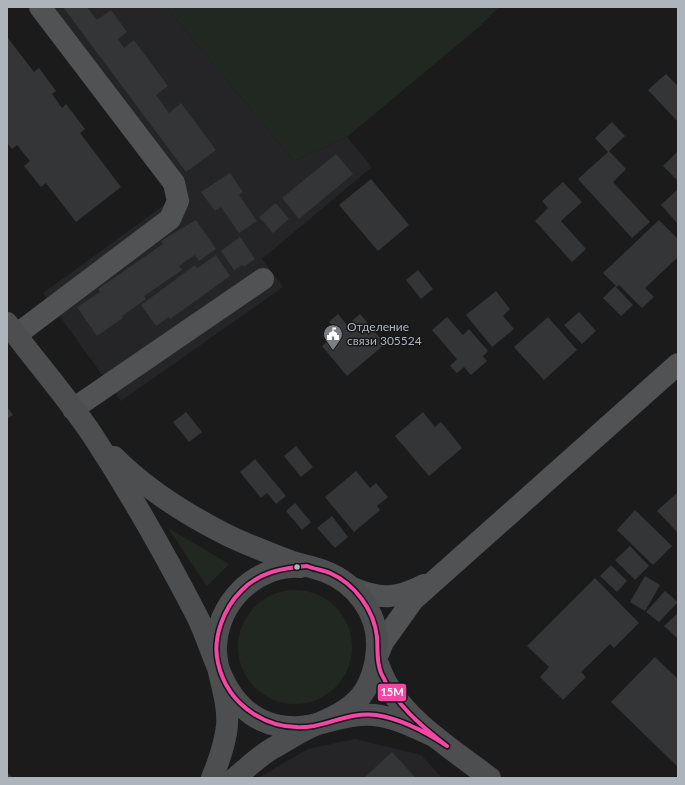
<svg xmlns="http://www.w3.org/2000/svg" width="685" height="785" viewBox="0 0 685 785" font-family="Lato,sans-serif">
  <rect width="100%" height="100%" fill="#1b1b1c"/>
  <g fill="#252528">
    <path d="M 31,7 L 166,7 L 294,161 L 347,137 L 372,167 L 262,259 L 283,287 L 121,401 L 43,293 L 174,198 Z"/>
    <path d="M 355,739 L 421,755 L 442,778 L 258,778 L 308,749 Z"/>
  </g>
  <g fill="#212821">
    <path d="M 166,7 L 499,7 L 480,26 L 347,137 L 294,161 Z"/>
    <path d="M 168,528 L 229,564 L 207,586 Z"/>
    <circle cx="295" cy="647" r="57"/>
  </g>
  <g fill="#343536">
    <path d="M 63,7 L 87,7 L 97,20 L 111,10 L 127,32 L 118,39 L 124,48 L 134,40 L 168,86 L 156,95 L 169,113 L 181,103 L 216,150 L 186,172 Z"/>
    <path d="M 7,37 L 34,72 L 39,68 L 56,91 L 52,94 L 62,108 L 66,104 L 85,129 L 80,133 L 121,187 L 76,222 L 46,183 L 41,187 L 24,166 L 30,161 L 17,145 L 12,149 L 7,143 Z"/>
    <path d="M 666,74 L 678,86 L 678,122 L 648,90 Z"/>
    <path d="M 612,122 L 625,136 L 609,151 L 626,169 L 613,182 L 650,222 L 632,238 L 578,179 L 608,152 L 595,138 Z"/>
    <path d="M 678,151 L 678,181 L 663,166 Z"/>
    <path d="M 336,154 L 353,174 L 299,219 L 282,198 Z"/>
    <path d="M 230,173 L 243,192 L 239,195 L 257,221 L 239,233 L 221,207 L 215,211 L 201,192 Z"/>
    <path d="M 371,179 L 409,225 L 378,251 L 339,205 Z"/>
    <path d="M 563,182 L 582,202 L 561,221 L 586,249 L 572,262 L 535,221 L 548,208 L 542,201 Z"/>
    <path d="M 678,189 L 678,224 L 661,205 Z"/>
    <path d="M 276,203 L 289,219 L 273,233 L 259,217 Z"/>
    <path d="M 196,220 L 216,249 L 199,261 L 195,255 L 179,266 L 182,270 L 144,296 L 146,299 L 122,316 L 123,318 L 97,336 L 77,307 L 100,292 L 98,289 L 163,244 L 161,241 Z"/>
    <path d="M 659,220 L 678,239 L 678,257 L 645,288 L 654,297 L 642,308 L 619,285 L 617,287 L 603,273 Z"/>
    <path d="M 240,237 L 255,259 L 244,267 L 242,265 L 234,270 L 221,251 Z"/>
    <path d="M 216,255 L 230,276 L 170,319 L 169,317 L 156,326 L 141,305 L 195,265 L 197,268 Z"/>
    <path d="M 418,270 L 433,289 L 421,299 L 406,280 Z"/>
    <path d="M 615,286 L 633,305 L 621,316 L 603,298 Z"/>
    <path d="M 496,291 L 510,309 L 503,316 L 514,329 L 492,347 L 466,315 Z"/>
    <path d="M 579,312 L 596,331 L 582,344 L 564,325 Z"/>
    <path d="M 338,314 L 347,325 L 360,314 L 385,344 L 347,376 L 322,346 L 338,332 L 329,322 Z"/>
    <path d="M 447,317 L 463,335 L 469,329 L 488,351 L 483,356 L 487,361 L 471,375 L 464,367 L 457,373 L 450,366 L 457,359 L 432,330 Z"/>
    <path d="M 548,317 L 577,350 L 544,380 L 514,347 Z"/>
    <path d="M 7,407 L 13,415 L 7,419 Z"/>
    <path d="M 186,412 L 202,432 L 189,442 L 173,422 Z"/>
    <path d="M 423,412 L 435,427 L 441,422 L 462,448 L 429,476 L 395,436 Z"/>
    <path d="M 296,446 L 313,467 L 301,477 L 284,456 Z"/>
    <path d="M 255,459 L 286,496 L 276,504 L 267,493 L 261,498 L 240,472 Z"/>
    <path d="M 356,471 L 370,488 L 376,483 L 388,497 L 377,506 L 380,510 L 354,532 L 325,497 Z"/>
    <path d="M 678,492 L 678,533 L 657,511 Z"/>
    <path d="M 295,503 L 311,522 L 302,530 L 286,511 Z"/>
    <path d="M 635,510 L 672,546 L 653,565 L 617,530 Z"/>
    <path d="M 332,516 L 348,537 L 335,548 L 317,528 Z"/>
    <path d="M 630,546 L 649,566 L 635,580 L 615,560 Z"/>
    <path d="M 611,565 L 627,581 L 617,592 L 600,576 Z"/>
    <path d="M 645,576 L 660,585 L 645,611 L 630,602 Z"/>
    <path d="M 595,578 L 639,623 L 614,648 L 610,644 L 581,672 L 586,677 L 563,700 L 540,677 L 549,667 L 527,646 Z"/>
    <path d="M 665,591 L 678,602 L 659,622 L 646,612 Z"/>
    <path d="M 677,614 L 678,615 L 678,639 L 664,626 Z"/>
    <path d="M 655,657 L 678,679 L 678,767 L 611,702 Z"/>
    <path d="M 392,752 L 416,778 L 364,778 Z"/>
    <path d="M 8,773 L 13,778 L 7,778 Z"/>
  </g>
  <g fill="none" stroke-linecap="round" stroke-linejoin="round">
    <g stroke="#505254" stroke-width="22">
      <path d="M 16,335 L 170,219 L 178,201 L 174,183 L 40,7"/>
      <path d="M 73,409 L 263,279"/>
      <path d="M 352,588 C 381,600 396,599 424,585"/>
      <path d="M 376,659 L 383,642 L 413,600 L 678,364"/>
    </g>
    <g stroke="#4d4e50" stroke-width="22">
      <path d="M 7,323 C 35,361 67,397 93,436 C 131,494 165,554 197,616 C 215,652 221,701 261,720 C 305,740 331,712 374,715 C 395,717 416,728 436,737"/>
      <path d="M 114,457 C 145,488 184,513 223,533 C 244,544 267,552 290,561 C 301,565 313,567 324,571 C 356,583 379,614 377,648 C 376,665 371,683 361,696 C 347,712 331,718 313,726 C 299,732 286,741 273,748 C 259,756 247,768 235,778"/>
      <path d="M 376,659 C 379,666 382,675 386,682 C 406,721 456,752 490,778"/>
      <path d="M 212,778 C 219,761 225,744 227,726 C 229,698 217,676 216,651 C 215,604 255,564 301,567"/>
    </g>
    <defs>
      <path id="bus-1" d="M 307,566 C 314,569 323,570 330,573 C 355,584 374,610 377,637 C 378,649 376,660 381,673 C 395,704 421,726 447,746 C 426,732 402,719 376,715 C 355,712 334,722 314,726 C 270,733 228,707 218,663 C 212,638 224,608 241,591 C 259,572 282,568 307,566 Z"/>
    </defs>
    <use href="#bus-1" stroke="#151618" stroke-width="7"/>
    <use href="#bus-1" stroke="#f346a5" stroke-width="4"/>
  </g>
  <defs>
    <symbol id="civic-pin" viewBox="-11 -11 22 30"><path d="M0 17L-7.5 6A9.5 9.5 0 1 1 7.5 6Z" fill="#7b7e83" stroke="#151618"/><path d="M-.6-6.5H3V-4.5H.6V-3L4-1V1h2V6H-6V1h2V-1L-.6-3ZM-1.2 2.5V6h2.4V2.5Z" fill="#fff"/></symbol>
  </defs>
  <g fill-rule="evenodd">
    <use href="#civic-pin" x="322" y="323" width="22" height="30"/>
  </g>
  <circle fill="#aeb4bb" stroke="#151618" stroke-width="1.5" cx="297" cy="567" r="3.5"/>
  <g text-anchor="middle" stroke-width="3" stroke-linejoin="round" paint-order="stroke">
    <g font-size="12" fill="#aeb4bb" stroke="#151618" text-anchor="start">
      <text x="347" y="331">Отделение<tspan x="347" dy="14">связи 305524</tspan></text>
    </g>
  </g>
  <rect stroke="#151618" stroke-width="1.5" x="377" y="683" width="30" height="19" rx="4" fill="#f346a5"/>
  <g font-size="11" text-anchor="middle" font-weight="bold" fill="#fff">
    <text x="392" y="696">15М</text>
  </g>
  <rect width="685" height="785" fill="none" stroke="#aeb4bb" stroke-width="16"/>
</svg>
